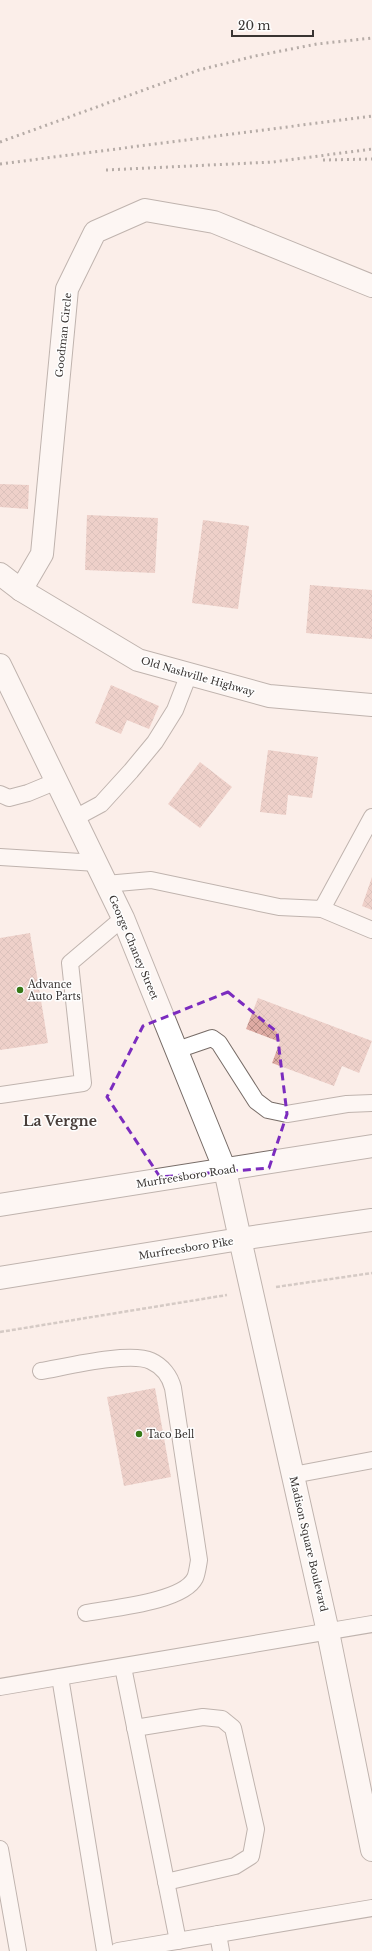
<svg xmlns="http://www.w3.org/2000/svg" width="372" height="1951" viewBox="0 0 372 1951" font-family="'Libre Baskerville',serif">
  <defs>
    <pattern id="building-cross-hatch" width="8" height="8" patternUnits="userSpaceOnUse"><rect width="8" height="8" fill="#deaba3"/><path d="M0 0l8 8M0 8l8-8" fill="none" stroke="#b58c85"/></pattern>
  </defs>
  <rect width="100%" height="100%" fill="#fbeee9"/>
  <g fill="url(#building-cross-hatch)">
    <path d="M 0,484 L 29,485 L 28,509 L 0,507 Z"/>
    <path d="M 87,515 L 158,518 L 155,573 L 85,570 Z"/>
    <path d="M 203,520 L 249,526 L 238,609 L 192,603 Z"/>
    <path d="M 310,585 L 372,590 L 372,639 L 306,633 Z"/>
    <path d="M 111,685 L 159,706 L 149,729 L 127,720 L 121,734 L 95,723 Z"/>
    <path d="M 268,750 L 318,757 L 312,798 L 288,795 L 286,815 L 260,812 Z"/>
    <path d="M 200,762 L 232,787 L 200,828 L 168,804 Z"/>
    <path d="M 372,877 L 372,910 L 362,906 Z"/>
    <path d="M 30,933 L 48,1043 L 0,1050 L 0,938 Z"/>
    <path d="M 258,998 L 372,1041 L 359,1073 L 342,1066 L 334,1086 L 272,1063 L 280,1042 L 246,1029 Z"/>
    <path d="M 155,1388 L 171,1477 L 124,1486 L 107,1397 Z"/>
  </g>
  <g fill="none" stroke-linecap="round" stroke-linejoin="round">
    <defs>
      <g id="service">
        <path d="M 0,794 L 9,798 L 28,793 L 57,781"/>
        <path d="M 75,818 L 101,804 L 131,771 L 155,742 L 175,710 L 189,674"/>
        <path d="M 0,857 L 97,863"/>
        <path d="M 106,884 L 151,880 L 279,907 L 322,909 L 372,817"/>
        <path d="M 322,909 L 372,930"/>
        <path d="M 177,1050 L 212,1038 L 219,1043 L 256,1101 L 268,1110 L 287,1114 L 347,1104 L 372,1103"/>
        <path d="M 0,1095 L 83,1083 L 70,963 L 123,918"/>
        <path d="M 41,1371 C 65,1367 130,1351 151,1361 C 162,1366 170,1376 173,1388 L 199,1560 C 198,1566 197,1574 195,1578 C 183,1602 112,1608 86,1613"/>
        <path d="M 293,1475 L 372,1460"/>
        <path d="M 123,1667 L 178,1941"/>
        <path d="M 60,1677 L 105,1951"/>
        <path d="M 0,1687 L 372,1624"/>
        <path d="M 135,1728 L 203,1717 L 222,1719 L 233,1728 L 256,1829 L 251,1856 L 235,1866 L 166,1882"/>
        <path d="M 0,1849 L 18,1951"/>
        <path d="M 218,1934 L 221,1951"/>
        <path d="M 118,1951 L 372,1908"/>
      </g>
      <g id="minor">
        <path d="M 0,574 L 21,590 L 138,660 L 269,696 L 372,705"/>
        <path d="M 21,590 L 42,554 L 67,289 L 95,232 L 145,210 L 214,222 L 372,286"/>
        <path d="M 240,1239 L 328,1632 L 372,1850"/>
      </g>
      <path id="secondary" d="M 0,665 L 123,918 L 225,1170 L 240,1239"/>
      <g id="primary">
        <path d="M 0,1205 L 372,1146"/>
        <path d="M 0,1278 L 240,1239 L 372,1220"/>
      </g>
    </defs>
    <use href="#service" stroke="#776c67" stroke-width="18"/>
    <use href="#minor" stroke="#776c67" stroke-width="24"/>
    <use href="#secondary" stroke="#776c67" stroke-width="24"/>
    <use href="#primary" stroke="#776c67" stroke-width="24"/>
    <g stroke="#a69d99" stroke-width="2.5" stroke-dasharray="4 2" stroke-linecap="butt">
      <path d="M 276,1287 L 372,1273"/>
      <path d="M 0,1332 L 227,1295"/>
    </g>
    <use href="#service" stroke="#fff" stroke-width="16"/>
    <use href="#minor" stroke="#fff" stroke-width="22"/>
    <use href="#secondary" stroke="#fff" stroke-width="22"/>
    <use href="#primary" stroke="#fff" stroke-width="22"/>
    <g stroke="#625b58" stroke-width="3" stroke-dasharray="2 4" stroke-linecap="butt">
      <path d="M 0,142 L 199,70 L 255,56 L 317,44 L 372,38"/>
      <path d="M 323,160 L 372,159"/>
      <path d="M 0,164 L 372,116"/>
      <path d="M 106,170 L 273,162 L 372,149"/>
    </g>
  </g>
  <path d="M0 0H372V1951H0ZM 228,992 L 277,1032 L 287,1114 L 269,1168 L 160,1177 L 107,1097 L 143,1026 Z" fill="#fbeee9" fill-opacity=".55" fill-rule="evenodd"/>
  <path fill="none" stroke="#7b2cbf" stroke-width="3" stroke-dasharray="8 5" stroke-linejoin="round" d="M 228,992 L 277,1032 L 287,1114 L 269,1168 L 160,1177 L 107,1097 L 143,1026 Z"/>
  <g fill="#367817" stroke="#fefefe" stroke-width="1.5">
    <circle cx="20" cy="990" r="4"/>
    <circle cx="139" cy="1434" r="4"/>
  </g>
  <g text-anchor="middle" stroke-width="3" stroke-linejoin="round" paint-order="stroke">
    <g font-size="10" fill="#393432" stroke="#fefefe">
      <text transform="translate(63 335) rotate(-84)" y="4">Goodman Circle</text>
      <text transform="translate(198 676) rotate(16)" y="4">Old Nashville Highway</text>
      <text transform="translate(134 947) rotate(67)" y="4">George Chaney Street</text>
      <text transform="translate(186 1176) rotate(-9)" y="4">Murfreesboro Road</text>
      <text transform="translate(186 1248) rotate(-9)" y="4">Murfreesboro Pike</text>
      <text transform="translate(309 1544) rotate(77)" y="4">Madison Square Boulevard</text>
    </g>
    <g font-size="10" fill="#393432" stroke="#fefefe" text-anchor="start">
      <text x="28" y="988">Advance<tspan x="28" dy="12">Auto Parts</tspan></text>
      <text x="147" y="1438">Taco Bell</text>
    </g>
    <g font-size="14" font-weight="bold" fill="#483d39" stroke="#fefefe">
      <text x="60" y="1126">La Vergne</text>
    </g>
  </g>
  <path d="M232 30v6h81v-6" fill="none" stroke="#393432" stroke-width="2"/>
  <text x="238" y="30" font-size="12" fill="#393432" stroke="#fefefe" stroke-width="3" paint-order="stroke">20 m</text>
</svg>
